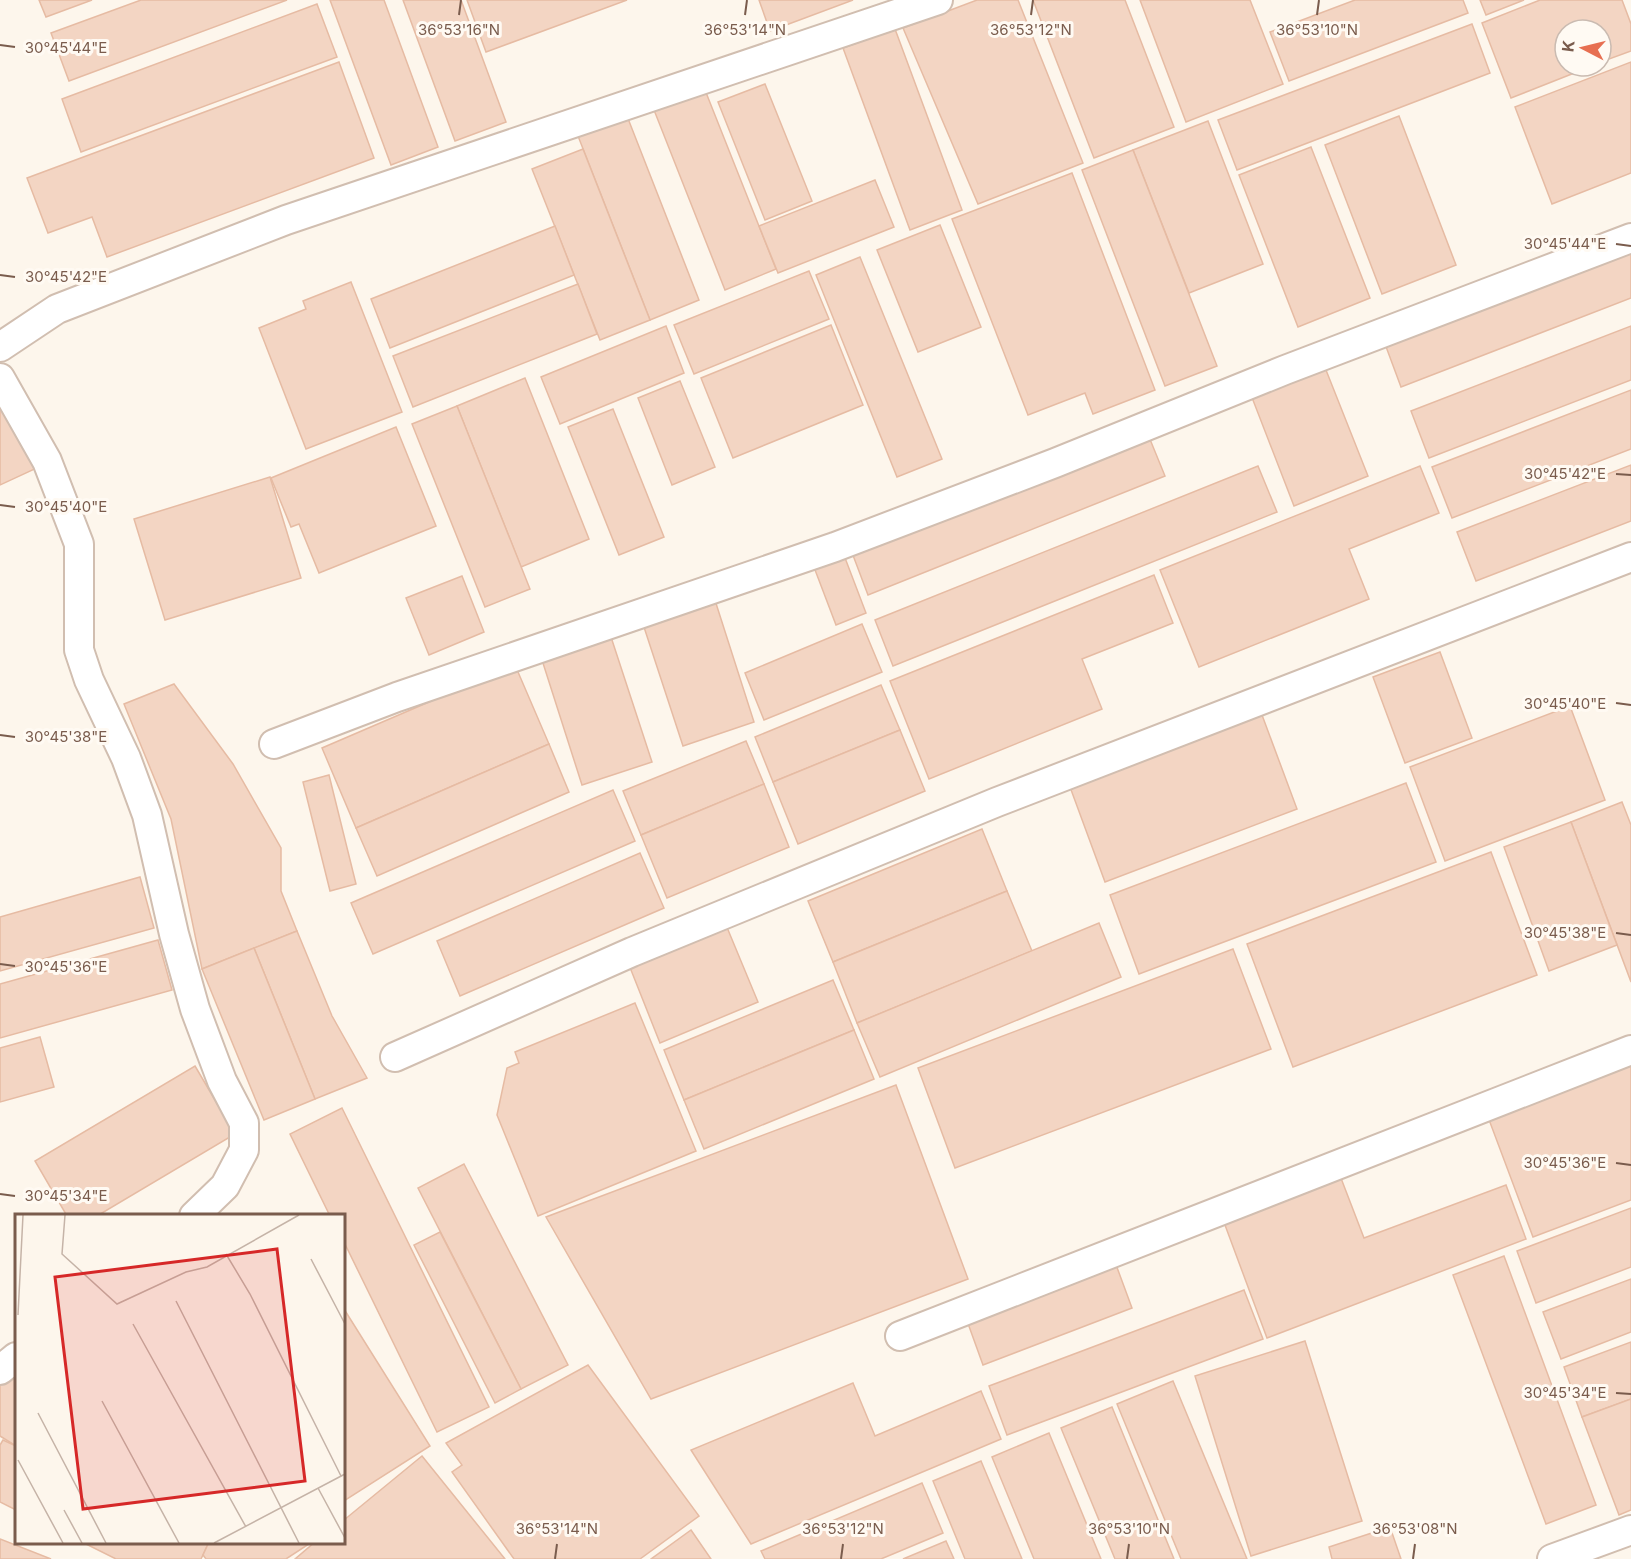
<svg xmlns="http://www.w3.org/2000/svg" width="1631" height="1559" viewBox="0 0 1631 1559" font-family="Inter,sans-serif">
  <rect width="100%" height="100%" fill="#fdf6ec"/>
  <g fill="#f3d5c3" stroke="#e6bba3" stroke-width="1.5">
    <path d="M 39,0 L 92,0 L 46,17 Z"/>
    <path d="M 141,0 L 287,0 L 69,81 L 51,33 Z"/>
    <path d="M 330,0 L 384,0 L 438,147 L 391,165 Z"/>
    <path d="M 403,0 L 461,0 L 506,122 L 455,141 Z"/>
    <path d="M 467,0 L 627,0 L 486,52 Z"/>
    <path d="M 759,0 L 853,0 L 770,31 Z"/>
    <path d="M 977,0 L 1018,0 L 1083,163 L 978,204 L 903,28 Z"/>
    <path d="M 1033,0 L 1125,0 L 1174,127 L 1094,158 Z"/>
    <path d="M 1140,0 L 1250,0 L 1283,84 L 1186,122 Z"/>
    <path d="M 1355,0 L 1463,0 L 1468,13 L 1289,81 L 1270,32 Z"/>
    <path d="M 1480,0 L 1524,0 L 1486,15 Z"/>
    <path d="M 1540,0 L 1622,0 L 1631,24 L 1631,51 L 1601,62 L 1601,30 L 1565,30 L 1565,66 L 1592,66 L 1511,98 L 1482,23 Z"/>
    <path d="M 317,4 L 337,57 L 81,152 L 62,99 Z"/>
    <path d="M 1472,24 L 1490,73 L 1237,170 L 1218,120 Z"/>
    <path d="M 895,29 L 962,210 L 910,230 L 843,48 Z"/>
    <path d="M 339,62 L 374,158 L 107,257 L 92,217 L 48,233 L 27,178 Z"/>
    <path d="M 1631,62 L 1631,173 L 1552,204 L 1515,107 Z"/>
    <path d="M 765,84 L 812,201 L 765,220 L 718,102 Z"/>
    <path d="M 705,90 L 776,269 L 725,290 L 654,110 Z"/>
    <path d="M 627,116 L 699,300 L 650,320 L 578,136 Z"/>
    <path d="M 1399,116 L 1456,265 L 1382,294 L 1325,145 Z"/>
    <path d="M 1208,121 L 1263,264 L 1189,293 L 1133,150 Z"/>
    <path d="M 1311,147 L 1370,298 L 1298,327 L 1239,175 Z"/>
    <path d="M 583,149 L 650,320 L 600,340 L 532,169 Z"/>
    <path d="M 1133,150 L 1217,366 L 1165,386 L 1082,170 Z"/>
    <path d="M 1072,173 L 1155,390 L 1093,414 L 1085,393 L 1028,415 L 952,219 Z"/>
    <path d="M 875,180 L 894,227 L 778,273 L 759,226 Z"/>
    <path d="M 940,225 L 981,327 L 918,352 L 877,250 Z"/>
    <path d="M 555,226 L 574,275 L 390,348 L 371,299 Z"/>
    <path d="M 1631,248 L 1631,298 L 1401,387 L 1385,344 Z"/>
    <path d="M 860,257 L 942,459 L 897,477 L 816,275 Z"/>
    <path d="M 809,271 L 829,319 L 694,374 L 674,325 Z"/>
    <path d="M 351,282 L 402,412 L 306,449 L 259,328 L 306,309 L 303,301 Z"/>
    <path d="M 578,284 L 597,334 L 413,407 L 393,356 Z"/>
    <path d="M 831,325 L 863,405 L 733,458 L 701,378 Z"/>
    <path d="M 666,326 L 684,373 L 560,424 L 541,377 Z"/>
    <path d="M 1631,326 L 1631,380 L 1429,458 L 1411,411 Z"/>
    <path d="M 1324,365 L 1368,476 L 1294,506 L 1251,395 Z"/>
    <path d="M 525,378 L 589,539 L 521,567 L 457,406 Z"/>
    <path d="M 680,381 L 715,467 L 672,485 L 638,398 Z"/>
    <path d="M 1631,390 L 1631,449 L 1452,518 L 1432,467 Z"/>
    <path d="M 0,391 L 39,467 L 0,485 Z"/>
    <path d="M 457,406 L 530,589 L 485,607 L 412,424 Z"/>
    <path d="M 613,409 L 664,537 L 619,555 L 568,427 Z"/>
    <path d="M 396,427 L 436,526 L 319,573 L 299,524 L 291,527 L 271,478 Z"/>
    <path d="M 1147,432 L 1165,476 L 868,595 L 851,550 Z"/>
    <path d="M 1631,465 L 1631,521 L 1476,581 L 1457,532 Z"/>
    <path d="M 1258,466 L 1277,512 L 893,666 L 875,620 Z"/>
    <path d="M 1420,466 L 1439,513 L 1349,549 L 1369,599 L 1199,667 L 1160,570 Z"/>
    <path d="M 270,477 L 301,578 L 165,620 L 134,519 Z"/>
    <path d="M 842,550 L 866,613 L 836,625 L 812,562 Z"/>
    <path d="M 1154,575 L 1173,623 L 1082,659 L 1102,709 L 929,779 L 890,681 Z"/>
    <path d="M 462,576 L 484,632 L 429,655 L 406,598 Z"/>
    <path d="M 713,594 L 754,722 L 683,746 L 641,618 Z"/>
    <path d="M 862,624 L 882,672 L 764,720 L 745,673 Z"/>
    <path d="M 611,637 L 652,762 L 582,785 L 542,660 Z"/>
    <path d="M 1440,652 L 1472,738 L 1405,763 L 1373,677 Z"/>
    <path d="M 515,665 L 549,744 L 356,828 L 322,748 Z"/>
    <path d="M 174,684 L 233,764 L 281,848 L 281,891 L 297,931 L 202,969 L 171,819 L 124,704 Z"/>
    <path d="M 881,685 L 900,730 L 773,782 L 755,737 Z"/>
    <path d="M 1570,706 L 1605,800 L 1445,861 L 1410,767 Z"/>
    <path d="M 1262,715 L 1297,809 L 1105,882 L 1070,787 Z"/>
    <path d="M 900,730 L 925,791 L 798,844 L 773,782 Z"/>
    <path d="M 746,741 L 764,784 L 641,835 L 623,791 Z"/>
    <path d="M 549,744 L 569,792 L 377,876 L 356,828 Z"/>
    <path d="M 329,775 L 356,884 L 330,891 L 303,782 Z"/>
    <path d="M 1406,783 L 1436,862 L 1139,974 L 1110,895 Z"/>
    <path d="M 764,784 L 789,847 L 667,898 L 641,835 Z"/>
    <path d="M 613,790 L 635,841 L 373,954 L 351,903 Z"/>
    <path d="M 1622,802 L 1631,825 L 1631,982 L 1571,822 Z"/>
    <path d="M 1571,822 L 1617,945 L 1549,971 L 1504,847 Z"/>
    <path d="M 982,829 L 1007,891 L 833,962 L 808,901 Z"/>
    <path d="M 1491,852 L 1537,975 L 1293,1067 L 1247,944 Z"/>
    <path d="M 640,853 L 664,908 L 460,996 L 437,941 Z"/>
    <path d="M 140,877 L 154,928 L 0,971 L 0,917 Z"/>
    <path d="M 1007,891 L 1032,951 L 857,1023 L 833,962 Z"/>
    <path d="M 1099,923 L 1121,977 L 880,1077 L 857,1023 Z"/>
    <path d="M 726,925 L 758,1002 L 660,1043 L 629,965 Z"/>
    <path d="M 297,931 L 332,1016 L 367,1078 L 315,1099 L 254,948 Z"/>
    <path d="M 158,940 L 172,990 L 0,1038 L 0,984 Z"/>
    <path d="M 254,948 L 315,1099 L 264,1120 L 202,969 Z"/>
    <path d="M 1233,949 L 1271,1049 L 955,1168 L 918,1068 Z"/>
    <path d="M 833,980 L 854,1030 L 684,1100 L 664,1050 Z"/>
    <path d="M 635,1003 L 696,1151 L 538,1216 L 497,1115 L 507,1068 L 519,1063 L 515,1052 Z"/>
    <path d="M 854,1030 L 874,1079 L 704,1149 L 684,1100 Z"/>
    <path d="M 40,1037 L 54,1087 L 0,1102 L 0,1048 Z"/>
    <path d="M 1631,1063 L 1631,1200 L 1533,1237 L 1488,1117 Z"/>
    <path d="M 195,1066 L 235,1134 L 97,1216 L 67,1216 L 35,1161 Z"/>
    <path d="M 896,1085 L 968,1279 L 651,1399 L 546,1217 Z"/>
    <path d="M 342,1108 L 489,1407 L 437,1432 L 344,1242 L 344,1216 L 330,1216 L 290,1134 Z"/>
    <path d="M 464,1164 L 568,1365 L 521,1389 L 418,1188 Z"/>
    <path d="M 1339,1173 L 1364,1238 L 1506,1185 L 1526,1239 L 1267,1338 L 1222,1217 Z"/>
    <path d="M 1631,1208 L 1631,1267 L 1536,1303 L 1517,1251 Z"/>
    <path d="M 440,1232 L 521,1389 L 495,1403 L 414,1245 Z"/>
    <path d="M 1504,1256 L 1596,1505 L 1546,1524 L 1453,1275 Z"/>
    <path d="M 1115,1262 L 1132,1308 L 983,1365 L 966,1318 Z"/>
    <path d="M 1631,1279 L 1631,1332 L 1561,1359 L 1543,1312 Z"/>
    <path d="M 1244,1290 L 1263,1339 L 1007,1435 L 989,1386 Z"/>
    <path d="M 344,1309 L 430,1446 L 344,1501 Z"/>
    <path d="M 1305,1341 L 1362,1521 L 1251,1556 L 1195,1376 Z"/>
    <path d="M 1631,1342 L 1631,1399 L 1582,1417 L 1564,1367 Z"/>
    <path d="M 16,1364 L 16,1446 L 0,1436 L 0,1377 Z"/>
    <path d="M 588,1365 L 699,1516 L 640,1559 L 514,1559 L 452,1472 L 462,1465 L 446,1443 Z"/>
    <path d="M 1173,1381 L 1247,1559 L 1181,1559 L 1117,1404 Z"/>
    <path d="M 853,1383 L 875,1436 L 981,1391 L 1001,1439 L 751,1544 L 691,1450 Z"/>
    <path d="M 1631,1399 L 1631,1510 L 1619,1515 L 1582,1417 Z"/>
    <path d="M 1112,1407 L 1174,1559 L 1115,1559 L 1061,1428 Z"/>
    <path d="M 1049,1433 L 1101,1559 L 1034,1559 L 992,1457 Z"/>
    <path d="M 3,1440 L 16,1446 L 16,1510 L 0,1502 L 0,1445 Z"/>
    <path d="M 422,1456 L 505,1559 L 295,1559 L 315,1542 L 344,1542 L 344,1520 Z"/>
    <path d="M 981,1461 L 1022,1559 L 965,1559 L 933,1481 Z"/>
    <path d="M 922,1483 L 943,1533 L 881,1559 L 765,1559 L 761,1551 Z"/>
    <path d="M 1390,1527 L 1401,1559 L 1332,1559 L 1329,1547 Z"/>
    <path d="M 691,1530 L 711,1559 L 651,1559 Z"/>
    <path d="M 0,1539 L 51,1559 L 0,1559 Z"/>
    <path d="M 946,1541 L 954,1559 L 903,1559 Z"/>
    <path d="M 82,1542 L 209,1542 L 201,1559 L 116,1559 Z"/>
    <path d="M 209,1542 L 312,1542 L 286,1559 L 206,1559 L 203,1555 Z"/>
  </g>
  <g fill="none" stroke-linecap="round" stroke-linejoin="round">
    <defs>
      <g id="street">
        <path d="M 0,347 L 57,309 L 286,220 L 938,0"/>
        <path d="M 0,378 L 47,461 L 79,544 L 79,650 L 89,680 L 126,758 L 147,815 L 174,934 L 195,1009 L 222,1081 L 244,1123 L 244,1150 L 225,1186 L 194,1216"/>
        <path d="M 274,744 L 397,697 L 835,547 L 1055,463 L 1285,370 L 1631,238"/>
        <path d="M 395,1057 L 632,952 L 997,802 L 1631,557"/>
        <path d="M 900,1336 L 1631,1050"/>
        <path d="M 0,1370 L 16,1357"/>
        <path d="M 1552,1559 L 1631,1530"/>
      </g>
    </defs>
    <use href="#street" stroke="#d1beb0" stroke-width="32"/>
    <use href="#street" stroke="#fff" stroke-width="28"/>
  </g>
  <path fill="none" stroke="#7a5c4d" stroke-width="2" d="M 459,15 L 461,0M 745,15 L 747,0M 1031,15 L 1033,0M 1317,15 L 1319,0M 0,45 L 15,47M 1616,244 L 1631,246M 0,275 L 15,277M 1616,474 L 1631,475M 0,505 L 15,507M 1616,703 L 1631,705M 0,735 L 15,737M 1616,933 L 1631,935M 0,964 L 15,966M 1616,1163 L 1631,1165M 0,1194 L 15,1196M 1616,1393 L 1631,1394M 555,1559 L 557,1544M 841,1559 L 843,1544M 1127,1559 L 1129,1544M 1413,1559 L 1415,1544"/>
  <g transform="translate(15 1214)">
    <rect width="330" height="330" fill="#fdf6ec"/>
    <path fill="none" stroke="#c5b3a7" stroke-width="1.5" d="M 50,1 L 47,40 L 102,90 L 171,58 L 192,53 L 284,1M 211,40 L 235,80 L 326,262M 296,45 L 330,110M 161,87 L 284,329M 3,101 L 8,1M 118,110 L 231,313M 87,187 L 164,329M 23,199 L 91,329M 3,246 L 48,329M 303,274 L 330,324M 49,296 L 67,329M 199,329 L 330,260"/>
    <path fill="#d62828" fill-opacity="0.15" stroke="#d62828" stroke-width="3" d="M 262,35 L 290,267 L 68,295 L 40,63 Z"/>
    <rect width="330" height="330" fill="none" stroke="#7a5c4d" stroke-width="3"/>
  </g>
  <g font-size="15" text-anchor="middle" fill="#7a5c4d" stroke="#fffaf3" stroke-width="6" stroke-linejoin="round" paint-order="stroke">
    <text x="459" y="35">36°53'16"N</text>
    <text x="745" y="35">36°53'14"N</text>
    <text x="1031" y="35">36°53'12"N</text>
    <text x="1317" y="35">36°53'10"N</text>
    <text x="66" y="53">30°45'44"E</text>
    <text x="1565" y="249">30°45'44"E</text>
    <text x="66" y="282">30°45'42"E</text>
    <text x="1565" y="479">30°45'42"E</text>
    <text x="66" y="512">30°45'40"E</text>
    <text x="1565" y="709">30°45'40"E</text>
    <text x="66" y="742">30°45'38"E</text>
    <text x="1565" y="938">30°45'38"E</text>
    <text x="66" y="972">30°45'36"E</text>
    <text x="1565" y="1168">30°45'36"E</text>
    <text x="66" y="1201">30°45'34"E</text>
    <text x="1565" y="1398">30°45'34"E</text>
    <text x="557" y="1534">36°53'14"N</text>
    <text x="843" y="1534">36°53'12"N</text>
    <text x="1129" y="1534">36°53'10"N</text>
    <text x="1415" y="1534">36°53'08"N</text>
  </g>
  <g transform="translate(1583 48) rotate(277)"><circle r="28" fill="#fffaf3" stroke="#cabbb1" stroke-width="1.5"/>
  <path d="M0-4.5L10 22L0 15L-10 22Z" fill="#e76f51"/>
  <text y="-9" font-size="16" font-weight="bold" text-anchor="middle" fill="#7a5c4d">K</text>
  </g>
</svg>
